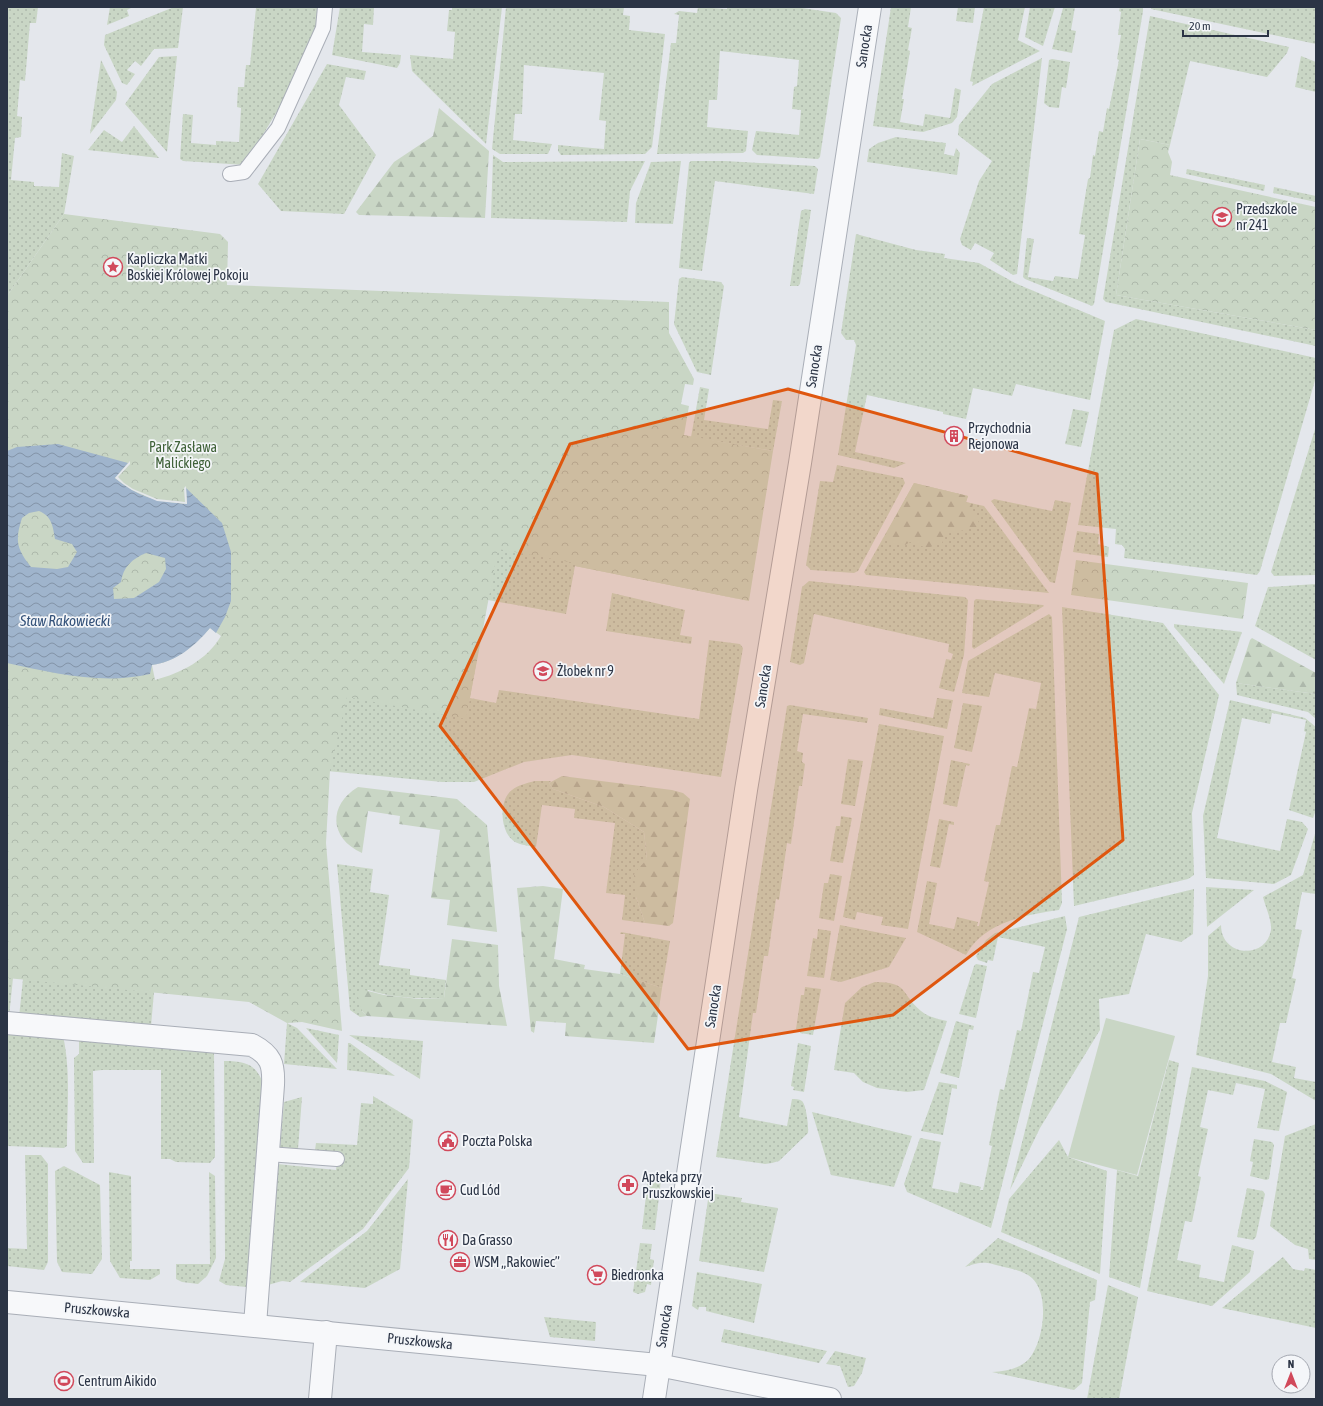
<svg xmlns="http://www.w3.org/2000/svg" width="1323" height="1406" viewBox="0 0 1323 1406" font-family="'Asap Condensed',sans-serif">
  <defs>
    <pattern id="grass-dots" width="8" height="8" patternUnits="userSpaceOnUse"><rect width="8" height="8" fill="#c9d6c5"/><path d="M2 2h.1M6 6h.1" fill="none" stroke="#adb8ab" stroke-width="1.8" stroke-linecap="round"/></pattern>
    <pattern id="forest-firs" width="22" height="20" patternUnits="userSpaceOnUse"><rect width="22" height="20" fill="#c9d6c5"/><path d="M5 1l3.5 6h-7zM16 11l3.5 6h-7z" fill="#adb8ab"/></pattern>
    <pattern id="park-crowns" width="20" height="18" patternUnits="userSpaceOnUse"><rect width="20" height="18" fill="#c9d6c5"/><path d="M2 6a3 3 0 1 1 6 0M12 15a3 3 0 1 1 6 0" fill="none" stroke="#adb8ab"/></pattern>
    <pattern id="water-waves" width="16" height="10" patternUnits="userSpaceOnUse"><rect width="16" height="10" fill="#9fb4cc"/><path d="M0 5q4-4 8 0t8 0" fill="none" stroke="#8293a7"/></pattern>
  </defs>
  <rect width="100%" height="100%" fill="#e4e7ec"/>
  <g fill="url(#grass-dots)">
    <path d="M 7,7 L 38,7 L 36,23 L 30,23 L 25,81 L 20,80 L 17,116 L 22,117 L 21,137 L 15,138 L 11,180 L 34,182 L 34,186 L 59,187 L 62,153 L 74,156 L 64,214 L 7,296 Z"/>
    <path d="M 110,7 L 133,7 L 127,10 L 129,16 L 107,25 Z"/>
    <path d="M 174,7 L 183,7 L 178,48 L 154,49 L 141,66 L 135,61 L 127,70 L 135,74 L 127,85 L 122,83 L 104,45 L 105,35 Z"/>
    <path d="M 261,7 L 320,7 C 310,65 274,115 245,165 L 183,161 L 180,159 L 183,114 L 193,115 L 191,143 L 216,145 L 216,141 L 239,142 L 241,108 L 237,107 L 238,87 L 244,87 L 246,65 L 250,65 L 256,8 Z"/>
    <path d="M 340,7 L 374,7 L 373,25 L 364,24 L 362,52 L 401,55 L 400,63 L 397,68 L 332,55 Z"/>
    <path d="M 452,7 L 502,7 L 486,144 L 412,71 L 410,55 L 453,59 L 455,32 L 447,31 L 449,10 L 452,10 Z"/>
    <path d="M 506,7 L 624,7 L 623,15 L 630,16 L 629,30 L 665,34 L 652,147 L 645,154 L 561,155 L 558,151 L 558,145 L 604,149 L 606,121 L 599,120 L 604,73 L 524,65 L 522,114 L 515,114 L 513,140 L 552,144 L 548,154 L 500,154 L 492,149 Z"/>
    <path d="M 698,7 L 727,9 L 727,7 L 795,7 L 836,13 L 841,18 L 820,157 L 818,159 L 757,155 L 752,150 L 756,131 L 799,135 L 801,110 L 792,109 L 794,87 L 797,86 L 799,60 L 720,51 L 717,100 L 709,100 L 707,127 L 748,131 L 746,151 L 743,153 L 657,154 L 671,43 L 676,43 L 679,15 L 674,14 L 679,11 L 697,13 Z"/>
    <path d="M 891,7 L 911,7 L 908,27 L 912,28 L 908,50 L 910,51 L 902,99 L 904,99 L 900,122 L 923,126 L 925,114 L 950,118 L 955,88 L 961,90 L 957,117 L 952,123 L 923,132 L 873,126 Z"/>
    <path d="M 958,7 L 975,7 L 973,23 L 956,21 Z"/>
    <path d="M 984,7 L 1025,7 L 1018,40 L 1040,51 L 972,86 L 973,82 L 970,81 Z"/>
    <path d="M 1030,7 L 1055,7 L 1043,46 L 1025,37 Z"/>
    <path d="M 1075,7 L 1071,30 L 1076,31 L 1072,53 L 1052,49 L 1063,8 Z"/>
    <path d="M 1120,7 L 1143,7 L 1143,11 L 1094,304 L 1092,306 L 1025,279 L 1023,277 L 1027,238 L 1034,239 L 1028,277 L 1053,281 L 1055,276 L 1078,279 L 1085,235 L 1079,234 L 1088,179 L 1090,178 L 1093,155 L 1095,156 L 1099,131 L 1103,132 L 1107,108 L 1109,109 L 1119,60 L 1117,59 L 1121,35 L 1118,35 L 1121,12 L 1119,11 Z"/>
    <path d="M 1151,7 L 1316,7 L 1316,44 L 1151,9 Z"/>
    <path d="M 1150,16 L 1289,47 L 1287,53 L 1267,77 L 1190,61 L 1170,145 L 1140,139 L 1116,295 L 1316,330 L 1316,346 L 1106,302 L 1103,299 Z"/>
    <path d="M 177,56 L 167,152 L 125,104 L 159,57 Z"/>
    <path d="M 1301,56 L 1316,62 L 1316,92 L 1295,87 Z"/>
    <path d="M 1042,58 L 1017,274 L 1013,275 L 990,260 L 994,253 L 975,243 L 971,250 L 962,245 L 960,239 L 979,181 L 992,161 L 958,135 L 959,125 L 992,84 Z"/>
    <path d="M 1052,59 L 1070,62 L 1066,88 L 1062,87 L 1059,108 L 1049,107 L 1044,103 L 1049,60 Z"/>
    <path d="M 101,60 L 117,92 L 116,100 L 90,134 Z"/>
    <path d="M 327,64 L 366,71 L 364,80 L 346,77 L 339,105 L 376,155 L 344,214 L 281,211 L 258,184 Z"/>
    <path d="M 134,126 L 159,158 L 88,150 L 104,130 L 122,142 Z"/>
    <path d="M 896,137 L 946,143 L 944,154 L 954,156 L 956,148 L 960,153 L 957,175 L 867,162 L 869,149 L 878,143 Z"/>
    <path d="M 493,155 L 503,162 L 645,161 L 630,191 L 627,222 L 491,218 Z"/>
    <path d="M 681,161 L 673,224 L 635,223 L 636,203 L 651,162 Z"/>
    <path d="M 691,161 L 725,161 L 815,166 L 818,169 L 814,194 L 715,181 L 702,271 L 679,268 L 689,163 Z"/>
    <path d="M 1187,169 L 1265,185 L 1264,191 L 1186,174 Z"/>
    <path d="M 1274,187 L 1316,196 L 1316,202 L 1273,193 Z"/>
    <path d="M 805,209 L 811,210 L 800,284 L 798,286 L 790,286 L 801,211 Z"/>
    <path d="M 856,234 L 916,250 L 945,254 L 944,258 L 979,263 L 1015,283 L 1105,321 L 1090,400 L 1016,384 L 1012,396 L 973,388 L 966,419 L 943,414 L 943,412 L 867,395 L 855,452 L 906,463 L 894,468 L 838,455 L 856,345 L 854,340 L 846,340 L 841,333 Z"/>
    <path d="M 682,277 L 721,282 L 724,286 L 711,375 L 697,372 L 674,324 L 679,279 Z"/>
    <path d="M 1136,319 L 1316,358 L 1316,377 L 1260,571 L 1257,575 L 1124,558 L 1125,549 L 1122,545 L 1115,544 L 1116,529 L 1078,525 L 1114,330 Z"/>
    <path d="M 700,387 L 709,389 L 704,420 L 768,429 L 773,400 L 782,401 L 773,451 L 691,437 Z"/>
    <path d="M 1073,409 L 1089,412 L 1081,447 L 1065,444 Z"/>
    <path d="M 1316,426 L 1316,575 L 1274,576 L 1271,572 Z"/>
    <path d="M 837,465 L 903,478 L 905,483 L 858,571 L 854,573 L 811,570 L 806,565 L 820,481 L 833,482 Z"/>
    <path d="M 914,483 L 968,496 L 966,502 L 984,506 L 1049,593 L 866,575 L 864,572 Z"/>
    <path d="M 994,499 L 1052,511 L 1055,500 L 1071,503 L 1055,583 L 1050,582 L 991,501 Z"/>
    <path d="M 327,506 L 749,601 L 575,566 L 566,614 L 488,600 L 497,549 L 466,719 L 470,698 L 496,703 L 499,690 L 699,719 L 709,640 L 740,644 L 743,648 L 721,777 L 572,755 L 524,762 L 474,782 L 442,782 L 306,769 Z"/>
    <path d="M 1077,531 L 1099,534 L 1098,544 L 1109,547 L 1108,557 L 1073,552 Z"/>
    <path d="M 809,581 L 965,597 L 968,600 L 964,655 L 954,692 L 939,688 L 946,659 L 951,660 L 953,654 L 948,652 L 949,644 L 814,614 L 804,663 L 800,665 L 790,662 L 802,587 Z"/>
    <path d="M 1316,584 L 1316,660 L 1255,626 L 1268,587 Z"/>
    <path d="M 612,593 L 685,610 L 680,635 L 692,637 L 691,644 L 606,631 Z"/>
    <path d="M 976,599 L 1043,605 L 1044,606 L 974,649 L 972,647 L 974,601 Z"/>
    <path d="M 1062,607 L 1163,623 L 1219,695 L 1192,813 L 1194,875 L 1188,879 L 1074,906 Z"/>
    <path d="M 1049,614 L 1052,617 L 1062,903 L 1059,910 C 1025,915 984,922 966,955 L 917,932 L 927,881 L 937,883 L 929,924 L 954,929 L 957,917 L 978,922 L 977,926 L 979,926 L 989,882 L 984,881 L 996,825 L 1000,825 L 1012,766 L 1017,767 L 1029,708 L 1036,709 L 1041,683 L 995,673 L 989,697 L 962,693 L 968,661 Z"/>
    <path d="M 1174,624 L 1242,632 L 1224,684 L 1174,627 Z"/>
    <path d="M 1236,683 L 1316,694 L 1316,719 L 1308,712 L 1237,695 Z"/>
    <path d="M 937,698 L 953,700 L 947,729 L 879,715 L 880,708 L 933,718 Z"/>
    <path d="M 1230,700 L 1305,718 L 1316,727 L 1316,810 L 1313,818 L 1289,810 L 1306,732 L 1304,731 L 1306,720 L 1272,713 L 1270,724 L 1242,718 L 1217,838 L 1280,851 L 1287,819 L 1302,822 L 1308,829 L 1291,875 L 1274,884 L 1206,878 L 1203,816 Z"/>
    <path d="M 963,703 L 982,706 L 972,752 L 954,748 Z"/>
    <path d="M 790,705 L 868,718 L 867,723 L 803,714 L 797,751 L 803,753 L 802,762 L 805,764 L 802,786 L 799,786 L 791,844 L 787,843 L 779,900 L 776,899 L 768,956 L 764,956 L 756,1013 L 753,1013 L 739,1117 L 787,1126 L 792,1099 C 795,1099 799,1099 802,1101 C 806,1104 809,1127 808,1133 L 779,1161 L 772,1163 L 765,1164 L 716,1157 L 787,706 Z"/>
    <path d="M 879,724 L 944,736 L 908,929 L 881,925 L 883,917 L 857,912 L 855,920 L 843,917 Z"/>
    <path d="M 848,759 L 863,761 L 855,806 L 841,804 Z"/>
    <path d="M 951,760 L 970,764 L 969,766 L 966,765 L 957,807 L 943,804 Z"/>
    <path d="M 535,781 L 551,781 L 549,783 L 553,789 L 604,807 L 644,832 L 647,859 L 636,897 L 645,923 L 622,920 L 625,895 L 606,893 L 615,823 L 574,818 L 575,809 L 542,805 L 536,847 C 530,846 521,845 515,842 C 500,833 498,800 512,790 C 518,785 527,783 535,781 Z"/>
    <path d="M 841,816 L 852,818 L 843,863 L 830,861 L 836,826 L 840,826 Z"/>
    <path d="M 939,819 L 954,822 L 954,825 L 949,824 L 940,868 L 930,866 Z"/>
    <path d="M 1315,834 L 1316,894 L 1302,892 L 1295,929 L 1302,930 L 1292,978 L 1296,979 L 1286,1023 L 1280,1023 L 1272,1062 L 1296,1067 L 1294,1078 L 1316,1082 L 1316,1101 L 1271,1074 L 1196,1055 L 1208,976 L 1208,936 L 1221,925 C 1221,957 1266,960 1271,930 C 1272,920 1265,906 1263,897 L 1303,875 Z"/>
    <path d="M 337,864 L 373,869 L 370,892 L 389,895 L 379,965 L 410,969 L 410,975 L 446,980 L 444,998 C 418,999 393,998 368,990 L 362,1011 L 367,1016 L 360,1017 L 350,1010 Z"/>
    <path d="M 830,874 L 842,876 L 834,921 L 819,918 L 824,883 L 828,883 Z"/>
    <path d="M 1206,887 L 1254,890 L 1207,927 Z"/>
    <path d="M 1194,889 L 1193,934 L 1181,942 L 1146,934 L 1129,994 L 1099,999 L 1100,1030 L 1040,1128 L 1010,1190 L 1079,917 Z"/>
    <path d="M 1065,916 L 1067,929 L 991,1228 L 907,1192 L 904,1184 L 920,1138 L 941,1142 L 932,1188 L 958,1193 L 960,1182 L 981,1187 L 980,1190 L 983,1190 L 992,1146 L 989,1145 L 1000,1089 L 1004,1090 L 1017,1030 L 1021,1031 L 1033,972 L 1039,973 L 1045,947 L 998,937 L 993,961 L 988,960 L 987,963 L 978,960 L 976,956 L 986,940 L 995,933 Z"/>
    <path d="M 840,925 L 906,938 L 889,967 L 841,982 L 830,980 Z"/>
    <path d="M 818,929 L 831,931 L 824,978 L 807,976 L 813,938 L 817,939 Z"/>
    <path d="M 621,932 L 670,941 L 662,988 L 620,974 L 625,934 L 620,934 Z"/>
    <path d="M 976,964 L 987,966 L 976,1018 L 959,1014 L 974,966 Z"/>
    <path d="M 7,978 L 13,978 L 9,1017 L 7,1017 Z"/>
    <path d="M 23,979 L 154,992 L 151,1026 L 19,1017 Z"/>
    <path d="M 875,982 C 910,982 900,994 921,1011 C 928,1017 938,1019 947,1021 L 924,1090 L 907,1092 L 877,1088 L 863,1082 L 854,1073 L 834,1070 L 845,1003 L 862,987 Z"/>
    <path d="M 805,987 L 821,989 L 813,1035 L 800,1033 L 800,1030 L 796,1029 L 801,995 L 804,995 Z"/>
    <path d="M 956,1021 L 974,1026 L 973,1030 L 969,1029 L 959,1078 L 940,1073 Z"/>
    <path d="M 287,1023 L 297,1028 L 337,1069 L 284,1064 Z"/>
    <path d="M 306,1028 L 339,1035 L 337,1063 Z"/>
    <path d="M 7,1031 L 63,1036 C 71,1071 67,1110 67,1146 L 64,1148 L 7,1146 Z"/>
    <path d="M 349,1035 L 423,1041 L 420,1079 Z"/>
    <path d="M 79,1038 L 214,1052 L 215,1157 L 210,1163 L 176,1162 L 170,1159 L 161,1159 L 161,1070 L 102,1070 L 93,1071 L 94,1163 L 83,1163 L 75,1151 L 74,1058 L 79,1054 Z"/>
    <path d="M 348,1043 L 350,1043 L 395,1076 L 347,1070 Z"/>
    <path d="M 798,1043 L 811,1046 L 804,1092 L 793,1090 L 794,1087 L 791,1086 Z"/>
    <path d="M 1169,1060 L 1179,1063 L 1140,1288 L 1109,1277 L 1117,1170 L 1138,1176 Z"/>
    <path d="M 224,1061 C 250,1061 258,1066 266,1091 L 248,1286 L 246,1287 L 226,1285 L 219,1281 L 225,1259 Z"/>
    <path d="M 1192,1067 L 1265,1081 L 1287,1092 L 1279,1131 L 1257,1128 L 1265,1089 L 1236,1083 L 1233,1095 L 1208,1090 L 1200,1127 L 1208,1129 L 1198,1176 L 1201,1177 L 1192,1222 L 1185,1221 L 1177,1260 L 1201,1265 L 1199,1277 L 1224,1282 L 1232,1245 L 1254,1251 L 1250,1272 L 1212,1306 L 1147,1291 Z"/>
    <path d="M 939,1082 L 957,1085 L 957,1089 L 952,1088 L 943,1135 L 921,1131 Z"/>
    <path d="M 373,1096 L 413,1120 L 409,1168 L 363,1229 L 290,1282 L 282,1281 L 268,1285 L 277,1164 L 336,1170 L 338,1152 L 315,1150 L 316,1143 L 357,1145 L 361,1103 L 373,1104 Z"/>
    <path d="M 302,1097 L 298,1149 L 280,1147 L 284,1102 Z"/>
    <path d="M 812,1112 L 912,1136 L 894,1187 L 831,1175 Z"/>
    <path d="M 1316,1124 L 1316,1260 L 1309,1259 L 1308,1249 L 1295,1245 L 1270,1226 L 1285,1136 Z"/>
    <path d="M 1254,1139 L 1272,1142 L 1274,1145 L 1269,1179 L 1266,1180 L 1250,1176 L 1253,1162 L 1250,1161 Z"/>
    <path d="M 1059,1140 L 1068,1157 L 1107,1171 L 1100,1274 L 1001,1232 L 1009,1199 Z"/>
    <path d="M 25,1155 L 41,1155 L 48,1164 L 48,1262 L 44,1270 L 7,1266 L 7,1248 L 27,1249 Z"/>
    <path d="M 64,1166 L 100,1185 L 102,1259 L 92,1274 L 62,1272 L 57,1262 L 55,1171 Z"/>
    <path d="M 109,1172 L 131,1176 L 132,1261 L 130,1261 L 130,1269 L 160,1269 L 160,1274 L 150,1280 L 120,1278 L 110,1261 Z"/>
    <path d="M 209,1172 L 215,1176 L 216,1258 L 207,1276 L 198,1284 L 182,1282 L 176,1279 L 176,1264 L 210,1264 Z"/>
    <path d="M 408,1179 L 400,1269 L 365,1288 L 300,1282 L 367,1231 Z"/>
    <path d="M 648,1179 L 661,1180 L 655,1230 L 642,1229 Z"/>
    <path d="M 1247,1188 L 1263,1191 L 1265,1194 L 1256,1237 L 1253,1240 L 1237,1237 Z"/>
    <path d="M 709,1193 L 742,1198 L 741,1202 L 778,1208 L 764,1272 L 699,1261 Z"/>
    <path d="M 998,1238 L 1097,1280 L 1095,1300 L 1090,1302 L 1082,1383 L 1074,1390 L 992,1372 C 1006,1371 1019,1369 1029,1359 C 1044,1341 1050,1295 1032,1278 C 1024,1271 1013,1269 1004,1267 C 984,1262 984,1261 965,1267 Z"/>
    <path d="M 640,1243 L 652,1244 L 650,1259 L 654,1260 L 651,1285 L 647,1284 L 645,1292 L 638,1294 L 633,1292 Z"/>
    <path d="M 1283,1257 L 1293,1269 L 1304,1271 L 1305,1268 L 1316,1270 L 1316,1328 L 1222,1308 Z"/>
    <path d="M 697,1272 L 762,1284 L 754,1323 L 706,1311 L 706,1307 L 699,1307 L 698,1310 L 692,1306 Z"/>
    <path d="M 1108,1285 L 1138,1297 L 1119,1399 L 1087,1399 Z"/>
    <path d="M 544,1317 L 596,1322 L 595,1341 L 550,1337 Z"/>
    <path d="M 724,1329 L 827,1351 L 819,1363 L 721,1342 Z"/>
    <path d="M 835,1351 L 866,1358 L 862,1373 L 854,1386 L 848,1387 L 840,1366 L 826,1364 Z"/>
  </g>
  <g fill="url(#forest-firs)">
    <path d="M 439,108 L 489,151 L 485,218 L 359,215 L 356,212 L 394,162 L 433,136 Z"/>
    <path d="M 914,483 L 968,496 L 966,502 L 973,504 L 972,508 L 979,523 L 978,527 L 946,534 L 942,543 L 927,548 L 910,542 L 905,545 L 894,545 L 885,536 Z"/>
    <path d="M 1252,638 L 1316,673 L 1316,694 L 1236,683 L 1250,640 Z"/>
    <path d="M 562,776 L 672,790 L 683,793 L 690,799 L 673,923 L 669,926 L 645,923 L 636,897 L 634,874 L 647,859 L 644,832 L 604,807 L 553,789 L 549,783 Z"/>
    <path d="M 358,787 L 457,799 L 487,825 L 497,932 L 447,925 L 450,900 L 431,898 L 440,830 L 399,824 L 400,816 L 368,811 L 362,853 C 329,838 328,805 358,787 Z"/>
    <path d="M 543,886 L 563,889 L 554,959 L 585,965 L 584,969 L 620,974 L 662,988 L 654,1043 L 565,1036 L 566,1023 L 536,1021 L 534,1033 L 531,1031 L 517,888 Z"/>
    <path d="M 452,939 L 498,945 L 499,986 L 507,1026 L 367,1016 L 362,1011 L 357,993 L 360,989 L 384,995 L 419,999 L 444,998 Z"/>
  </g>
  <g fill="url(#park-crowns)" fill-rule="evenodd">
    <path d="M 1140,139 L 1170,145 L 1168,152 L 1172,162 L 1170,175 L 1316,207 L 1316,330 L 1116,295 Z"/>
    <path d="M 64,214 L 220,234 L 228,242 L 227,285 L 669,302 L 669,333 L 694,379 L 693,385 L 685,384 L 681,404 L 689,406 L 684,435 L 773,451 L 749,601 L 575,566 L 575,563 L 498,549 L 466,719 L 347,697 L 330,770 L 326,843 L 342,1031 L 302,1022 L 287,1023 L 249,1002 L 7,978 L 7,296 ZM 210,628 L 221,636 C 207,660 181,673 155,680 L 152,665 C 176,662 195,645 210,628 Z"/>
    <path d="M 1076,560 L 1248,583 L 1243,619 L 1071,595 Z"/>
  </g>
  <path fill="#c9d6c5" d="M 1106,1018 L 1175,1036 L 1137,1175 L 1068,1157 Z"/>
  <path fill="url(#water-waves)" fill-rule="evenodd" d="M 58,444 L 128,463 L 115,478 C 139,498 157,501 187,504 L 186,488 L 222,523 L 231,552 L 231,601 L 225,617 L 216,633 L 210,628 C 195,646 176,662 152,665 L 150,674 C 103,685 53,673 7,663 L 7,451 L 17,447 ZM 39,511 C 52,516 53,527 55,539 L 72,544 L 77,552 L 68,567 L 57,569 L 31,567 C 16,548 15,540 22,518 L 29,513 ZM 146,553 L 165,558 L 166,569 L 159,582 L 134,598 L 114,599 L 113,588 L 121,582 C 123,567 132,559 146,553 Z"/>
  <path fill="#e4e7ec" d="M 130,461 L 130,464 L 118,477 L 124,483 L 133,489 L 157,499 L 185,502 L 184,488 L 186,486 L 187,504 L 157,501 L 132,490 L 123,484 L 115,478 Z"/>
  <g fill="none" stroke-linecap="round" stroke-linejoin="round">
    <defs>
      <g id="service">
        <path d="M 230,174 L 244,172 L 278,128 L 323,28 L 325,7"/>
        <path d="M 268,1154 L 337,1159"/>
      </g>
      <g id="minor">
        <path d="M 7,1023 L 252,1045 C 271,1055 274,1064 273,1085 L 255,1325"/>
        <path d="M 7,1302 L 658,1365 L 830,1399"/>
        <path d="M 320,1399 L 326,1332"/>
        <path d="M 654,1399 L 746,790 L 800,463 L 870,7"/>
      </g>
    </defs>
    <use href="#service" stroke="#a9aeb7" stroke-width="16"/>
    <use href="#minor" stroke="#a9aeb7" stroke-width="24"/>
    <use href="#service" stroke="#f7f8fa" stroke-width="14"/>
    <use href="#minor" stroke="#f7f8fa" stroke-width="22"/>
  </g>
  <path fill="#df570f" fill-opacity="0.2" stroke="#df570f" stroke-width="3" stroke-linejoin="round" d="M 788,389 L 1097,474 L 1123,840 L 893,1015 L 688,1049 L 440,726 L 570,444 Z"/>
  <defs>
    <symbol id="school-ring" viewBox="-11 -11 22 22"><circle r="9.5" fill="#f4f6f9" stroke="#d1495b" stroke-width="1.5"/><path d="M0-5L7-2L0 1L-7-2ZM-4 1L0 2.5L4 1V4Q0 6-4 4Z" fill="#d1495b"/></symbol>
    <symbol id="sight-ring" viewBox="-11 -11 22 22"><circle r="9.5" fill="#f4f6f9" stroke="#d1495b" stroke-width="1.5"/><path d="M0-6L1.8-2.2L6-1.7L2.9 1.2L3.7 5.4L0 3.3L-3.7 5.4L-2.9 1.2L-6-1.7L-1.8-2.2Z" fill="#d1495b"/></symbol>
    <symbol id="building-ring" viewBox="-11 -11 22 22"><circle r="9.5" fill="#f4f6f9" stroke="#d1495b" stroke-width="1.5"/><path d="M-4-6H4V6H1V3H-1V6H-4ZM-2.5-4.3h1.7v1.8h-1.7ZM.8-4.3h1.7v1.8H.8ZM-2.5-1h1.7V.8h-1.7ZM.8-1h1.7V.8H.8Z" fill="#d1495b"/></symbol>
    <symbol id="civic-ring" viewBox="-11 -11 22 22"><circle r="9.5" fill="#f4f6f9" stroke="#d1495b" stroke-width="1.5"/><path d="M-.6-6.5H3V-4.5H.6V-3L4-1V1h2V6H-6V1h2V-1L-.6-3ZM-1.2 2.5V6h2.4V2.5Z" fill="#d1495b"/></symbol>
    <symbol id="pharmacy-ring" viewBox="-11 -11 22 22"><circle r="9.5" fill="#f4f6f9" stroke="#d1495b" stroke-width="1.5"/><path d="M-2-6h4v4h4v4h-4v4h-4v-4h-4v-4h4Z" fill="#d1495b"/></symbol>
    <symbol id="cafe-ring" viewBox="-11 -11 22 22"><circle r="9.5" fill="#f4f6f9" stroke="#d1495b" stroke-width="1.5"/><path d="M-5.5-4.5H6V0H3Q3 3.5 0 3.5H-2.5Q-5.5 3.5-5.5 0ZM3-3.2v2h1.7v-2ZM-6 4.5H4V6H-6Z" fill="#d1495b"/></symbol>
    <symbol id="restaurant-ring" viewBox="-11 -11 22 22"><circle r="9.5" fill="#f4f6f9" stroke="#d1495b" stroke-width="1.5"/><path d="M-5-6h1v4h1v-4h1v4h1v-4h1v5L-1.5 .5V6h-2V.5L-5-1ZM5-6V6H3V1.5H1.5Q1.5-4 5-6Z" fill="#d1495b"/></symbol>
    <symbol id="office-ring" viewBox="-11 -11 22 22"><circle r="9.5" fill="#f4f6f9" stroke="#d1495b" stroke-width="1.5"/><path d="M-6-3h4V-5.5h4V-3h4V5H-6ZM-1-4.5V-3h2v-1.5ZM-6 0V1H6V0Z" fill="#d1495b"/></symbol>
    <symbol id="supermarket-ring" viewBox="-11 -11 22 22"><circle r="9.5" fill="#f4f6f9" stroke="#d1495b" stroke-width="1.5"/><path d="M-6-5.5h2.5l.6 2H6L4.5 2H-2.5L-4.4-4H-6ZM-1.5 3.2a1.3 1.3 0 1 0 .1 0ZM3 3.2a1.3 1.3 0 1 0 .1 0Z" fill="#d1495b"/></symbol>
    <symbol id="stadium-ring" viewBox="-11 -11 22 22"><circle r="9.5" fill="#f4f6f9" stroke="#d1495b" stroke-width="1.5"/><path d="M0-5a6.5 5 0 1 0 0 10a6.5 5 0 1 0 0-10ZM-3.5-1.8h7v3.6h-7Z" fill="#d1495b"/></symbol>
  </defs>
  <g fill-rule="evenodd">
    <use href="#school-ring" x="1211" y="206" width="22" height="22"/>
    <use href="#sight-ring" x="102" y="256" width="22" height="22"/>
    <use href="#building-ring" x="943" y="425" width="22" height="22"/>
    <use href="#school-ring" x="532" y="660" width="22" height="22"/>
    <use href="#civic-ring" x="437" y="1130" width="22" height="22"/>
    <use href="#pharmacy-ring" x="617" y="1174" width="22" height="22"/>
    <use href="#cafe-ring" x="435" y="1179" width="22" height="22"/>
    <use href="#restaurant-ring" x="437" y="1229" width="22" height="22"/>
    <use href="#office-ring" x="449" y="1251" width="22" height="22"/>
    <use href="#supermarket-ring" x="586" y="1264" width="22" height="22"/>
    <use href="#stadium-ring" x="53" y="1370" width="22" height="22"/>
  </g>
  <g text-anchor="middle" stroke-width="3.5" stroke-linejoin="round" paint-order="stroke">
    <g font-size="14" fill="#2b3445" stroke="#f4f6f9">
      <text transform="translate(864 46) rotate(-81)" y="5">Sanocka</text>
      <text transform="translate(814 366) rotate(-81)" y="5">Sanocka</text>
      <text transform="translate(763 686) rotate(-81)" y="5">Sanocka</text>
      <text transform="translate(713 1006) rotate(-81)" y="5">Sanocka</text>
      <text transform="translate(97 1310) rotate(5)" y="5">Pruszkowska</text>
      <text transform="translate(664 1326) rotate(-81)" y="5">Sanocka</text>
      <text transform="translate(420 1341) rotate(6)" y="5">Pruszkowska</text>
    </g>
    <g font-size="14" fill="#2b3445" stroke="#f4f6f9" text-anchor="start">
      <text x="1236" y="214">Przedszkole<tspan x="1236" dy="16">nr 241</tspan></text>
      <text x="127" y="264">Kapliczka Matki<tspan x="127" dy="16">Boskiej Królowej Pokoju</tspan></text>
      <text x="968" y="433">Przychodnia<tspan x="968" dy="16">Rejonowa</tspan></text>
      <text x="557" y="676">Żłobek nr 9</text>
      <text x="462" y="1146">Poczta Polska</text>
      <text x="642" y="1182">Apteka przy<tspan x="642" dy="16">Pruszkowskiej</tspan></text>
      <text x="460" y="1195">Cud Lód</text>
      <text x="462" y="1245">Da Grasso</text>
      <text x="474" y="1267">WSM „Rakowiec”</text>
      <text x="611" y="1280">Biedronka</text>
      <text x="78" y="1386">Centrum Aikido</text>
    </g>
    <g font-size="14" fill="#3f6138" stroke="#f4f6f9">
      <text x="183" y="452">Park Zasława<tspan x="183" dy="16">Malickiego</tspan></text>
    </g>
    <g font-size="15" font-style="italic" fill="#34527a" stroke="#f4f6f9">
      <text x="65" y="626">Staw Rakowiecki</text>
    </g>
  </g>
  <rect width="1323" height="1406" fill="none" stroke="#2b3445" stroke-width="16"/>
  <g transform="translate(1291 1374)"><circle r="19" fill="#f4f6f9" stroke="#a4a8b1"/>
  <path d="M0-3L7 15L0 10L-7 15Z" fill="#d1495b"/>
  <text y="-6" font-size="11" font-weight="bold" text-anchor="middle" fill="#2b3445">N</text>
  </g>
  <path d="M1183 30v6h85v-6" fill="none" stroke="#2b3445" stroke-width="2"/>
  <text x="1189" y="30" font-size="12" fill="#2b3445" stroke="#f4f6f9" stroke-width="3" paint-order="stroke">20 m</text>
</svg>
